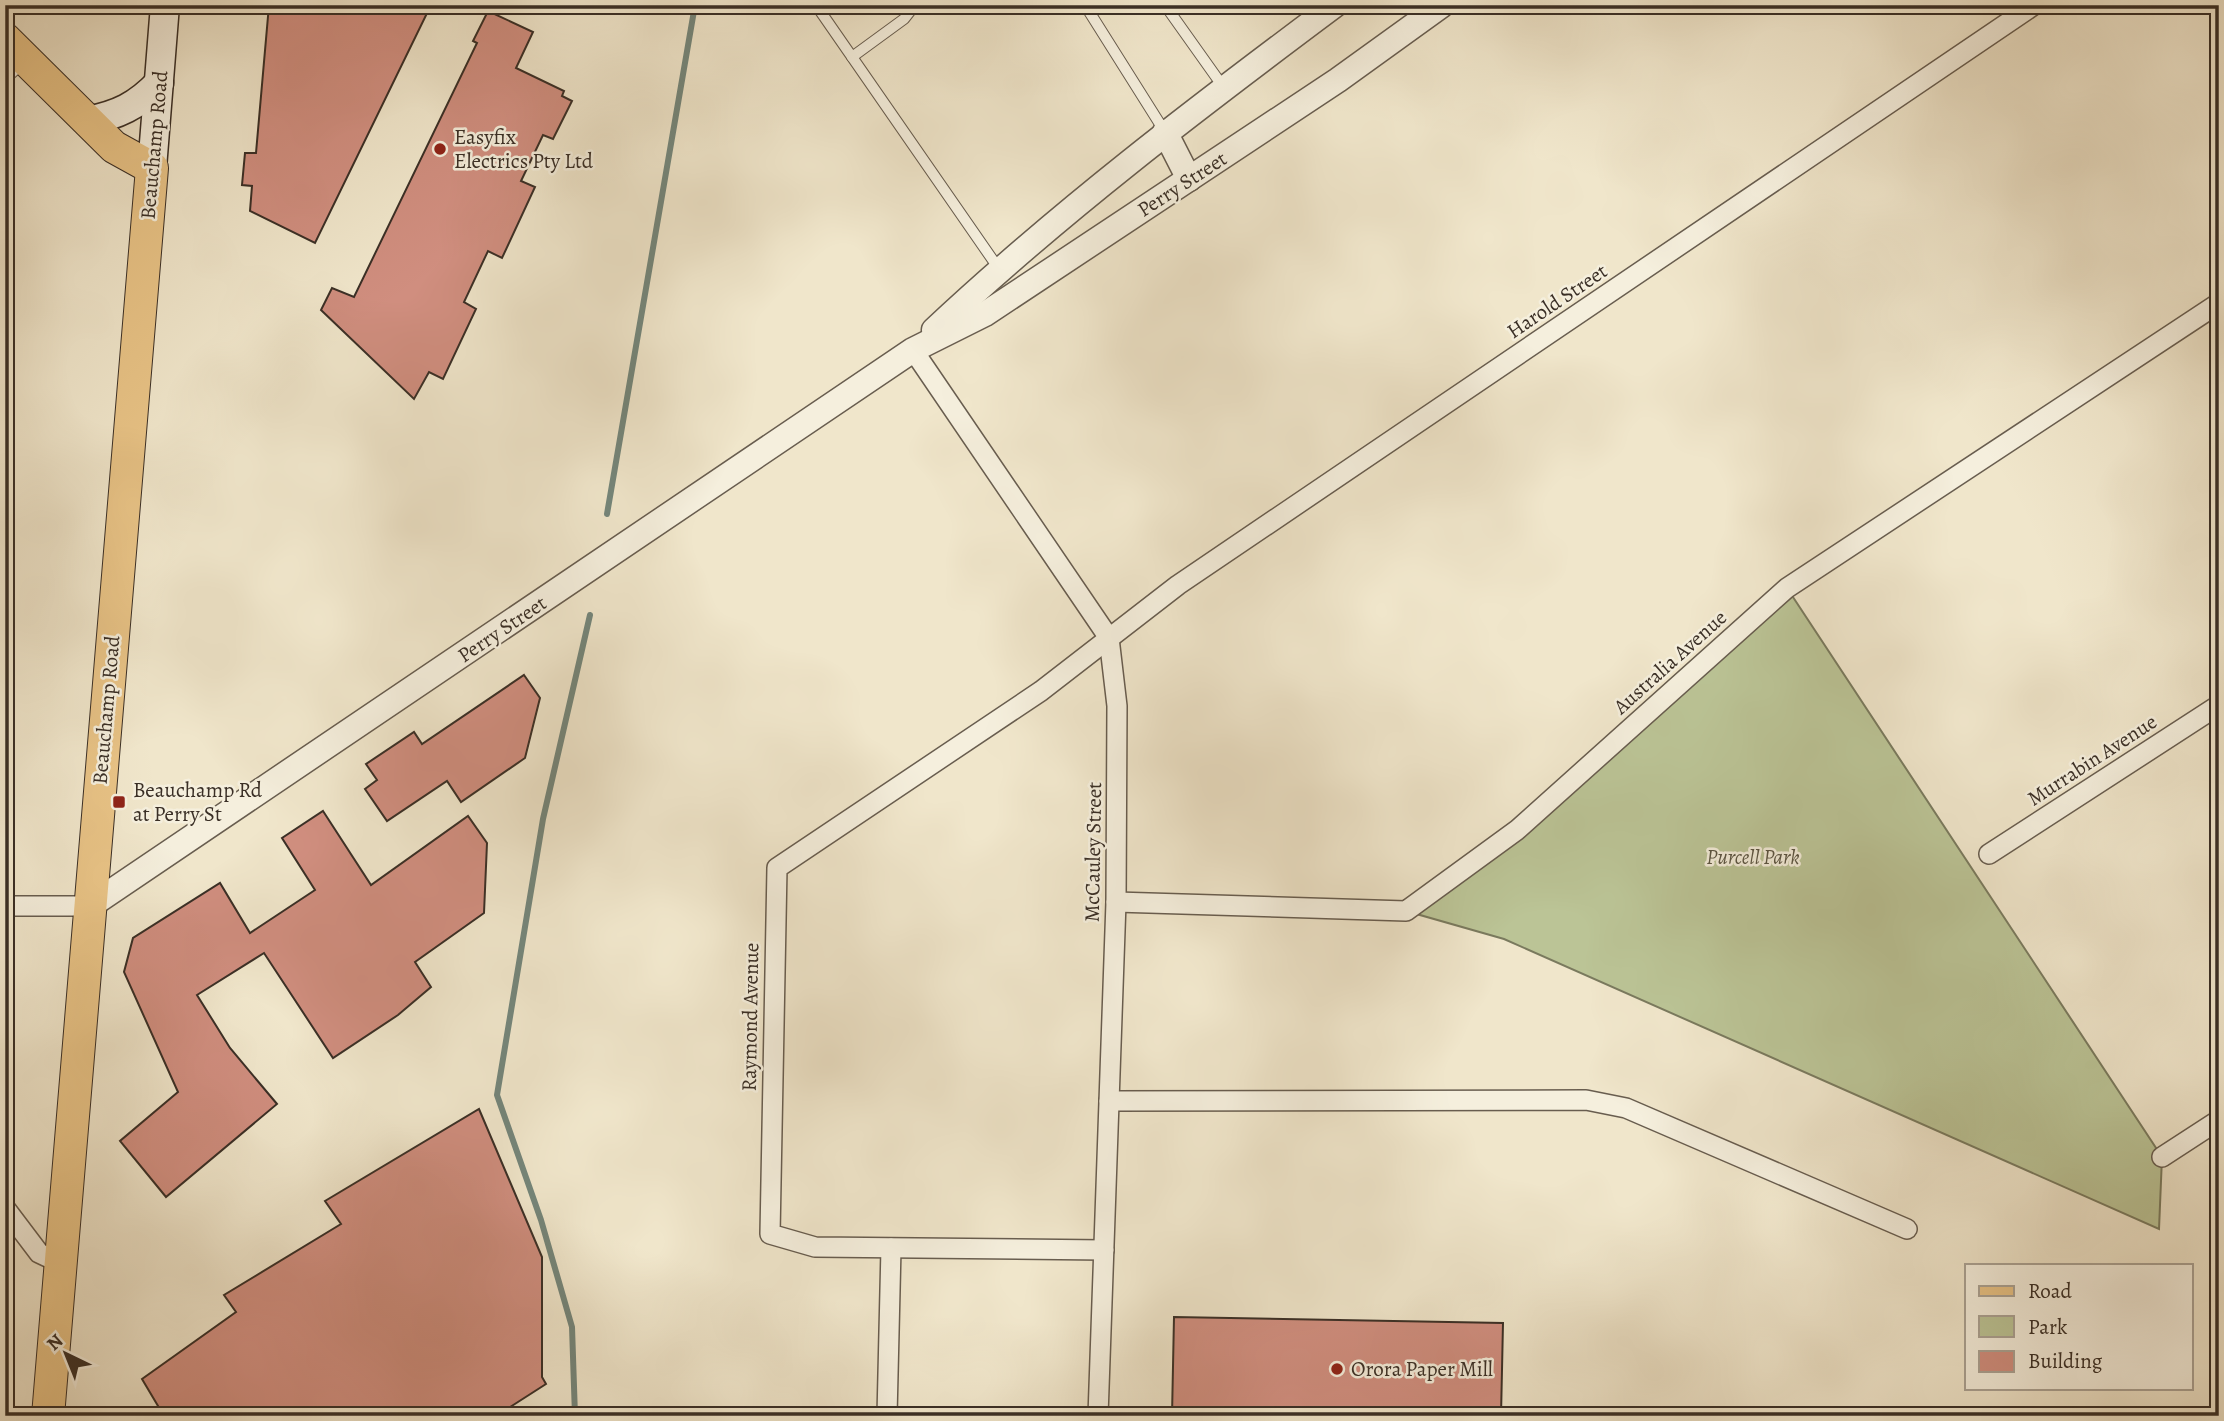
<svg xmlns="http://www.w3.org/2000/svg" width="2224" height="1421" viewBox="0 0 2224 1421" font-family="Alegreya,serif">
  <rect width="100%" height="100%" fill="#f0e6cb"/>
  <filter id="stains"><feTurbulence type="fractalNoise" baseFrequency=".00286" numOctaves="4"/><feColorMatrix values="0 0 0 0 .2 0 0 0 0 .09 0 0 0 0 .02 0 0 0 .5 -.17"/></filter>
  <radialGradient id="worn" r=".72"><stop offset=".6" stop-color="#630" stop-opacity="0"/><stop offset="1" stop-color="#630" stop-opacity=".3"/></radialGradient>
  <path fill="#bbc496" stroke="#7a7a5e" stroke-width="2" d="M 1787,588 L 2162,1157 L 2159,1229 L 1504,939 L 1406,911 L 1518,830 Z"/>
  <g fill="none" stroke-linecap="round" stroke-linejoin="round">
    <g stroke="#74867b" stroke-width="6">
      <path d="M 607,514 L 695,5"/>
      <path d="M 575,1416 L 572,1327 L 541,1220 L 497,1095 L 543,819 L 590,615"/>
    </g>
  </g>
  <g fill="#d08e7f" stroke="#3a2f26" stroke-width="2">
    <path d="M 269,5 L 431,5 L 315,243 L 250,211 L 252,186 L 242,185 L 245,153 L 256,153 Z"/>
    <path d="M 488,11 L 533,32 L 516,68 L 564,91 L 562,96 L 572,101 L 553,139 L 543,135 L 521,181 L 535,187 L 502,258 L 488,251 L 464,302 L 476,309 L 443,379 L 429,372 L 414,399 L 321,310 L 332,288 L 354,297 L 477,43 L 473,41 Z"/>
    <path d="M 524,675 L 540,698 L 525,758 L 461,802 L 447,781 L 387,821 L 365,789 L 377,780 L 366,764 L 414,732 L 422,744 Z"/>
    <path d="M 323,811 L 371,885 L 468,816 L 487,843 L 484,913 L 415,962 L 431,987 L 398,1015 L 333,1058 L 264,953 L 197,995 L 230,1048 L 277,1104 L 166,1197 L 120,1141 L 178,1092 L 124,972 L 133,938 L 220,883 L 250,933 L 315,890 L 282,838 Z"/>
    <path d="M 479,1109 L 542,1257 L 542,1377 L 546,1384 L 496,1416 L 296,1416 L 291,1408 L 279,1416 L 164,1416 L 142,1379 L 236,1312 L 224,1295 L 341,1224 L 325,1201 Z"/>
    <path d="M 1174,1317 L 1503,1323 L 1501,1416 L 1172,1416 Z"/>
  </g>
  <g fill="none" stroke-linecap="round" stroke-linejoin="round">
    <defs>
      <g id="service">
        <path d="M 816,5 L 999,269"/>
        <path d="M 1085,5 L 1165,132"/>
        <path d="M 1165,5 L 1224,88"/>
        <path d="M 852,57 L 904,19 L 915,5"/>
        <path d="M 5,79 L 23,63"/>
      </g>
      <g id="minor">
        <path d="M 913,350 L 1109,638 L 1117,706 L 1116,902 L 1098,1416"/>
        <path d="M 1989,854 L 2219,705"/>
        <path d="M 1116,902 L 1406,911 L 1517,830 L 1787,588 L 2219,303"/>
        <path d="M 5,906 L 90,906"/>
        <path d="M 1109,1101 L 1586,1100 L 1626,1108 L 1907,1229"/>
        <path d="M 2162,1157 L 2219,1120"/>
        <path d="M 5,1208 L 39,1253 L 60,1263"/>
        <path d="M 1104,1250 L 815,1247 L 770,1234 L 777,868 L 1041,691 L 1178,585 L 2034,5"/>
        <path d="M 887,1416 L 891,1248"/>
      </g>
      <g id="tertiary">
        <path d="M 1165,132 L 1189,179"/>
        <path d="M 934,330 C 1060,212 1197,108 1335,5"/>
        <path d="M 90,906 L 913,350 L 985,314 L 1338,80 L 1442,5"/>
      </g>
      <g id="secondary">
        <path d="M 87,121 C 118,115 137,106 159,83"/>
        <path d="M 152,168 L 165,5"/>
      </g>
      <path id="primary" d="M 5,39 L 114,147 L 152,168 L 48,1416"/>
    </defs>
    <use href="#service" stroke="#685d4f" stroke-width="12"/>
    <use href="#minor" stroke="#685d4f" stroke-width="22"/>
    <use href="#tertiary" stroke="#685d4f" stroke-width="27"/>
    <use href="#secondary" stroke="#3a2f26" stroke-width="31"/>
    <use href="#primary" stroke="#3a2f26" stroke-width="34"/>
    <use href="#service" stroke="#f5efdd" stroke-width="10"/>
    <use href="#minor" stroke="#f5efdd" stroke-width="19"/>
    <use href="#tertiary" stroke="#f5efdd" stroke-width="24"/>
    <use href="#secondary" stroke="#f5efdd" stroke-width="28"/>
    <use href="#primary" stroke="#e8c386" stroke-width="32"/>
  </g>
  <g fill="#8f2418" stroke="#f5efdd" stroke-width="2.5">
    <circle cx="440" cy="149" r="7"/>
    <rect x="112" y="795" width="14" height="14" rx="3.5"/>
    <circle cx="1337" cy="1369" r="7"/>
  </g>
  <g text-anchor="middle" stroke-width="5" stroke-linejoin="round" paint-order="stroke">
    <g font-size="21" fill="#3a2f26" stroke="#f5efdd" text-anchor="start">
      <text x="454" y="144">Easyfix<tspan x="454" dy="24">Electrics Pty Ltd</tspan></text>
      <text x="133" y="797">Beauchamp Rd<tspan x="133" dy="24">at Perry St</tspan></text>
      <text x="1351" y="1376">Orora Paper Mill</text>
    </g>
    <g font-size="21" fill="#3a2f26" stroke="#f5efdd">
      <text transform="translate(154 145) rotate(-85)" y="7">Beauchamp Road</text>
      <text transform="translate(1182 184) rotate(-33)" y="7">Perry Street</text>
      <text transform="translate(1557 301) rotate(-34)" y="7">Harold Street</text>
      <text transform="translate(502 629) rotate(-34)" y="7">Perry Street</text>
      <text transform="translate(1670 662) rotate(-42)" y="7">Australia Avenue</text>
      <text transform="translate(106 710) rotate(-85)" y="7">Beauchamp Road</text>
      <text transform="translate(2092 760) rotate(-33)" y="7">Murrabin Avenue</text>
      <text transform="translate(1093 852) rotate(-89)" y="7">McCauley Street</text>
      <text transform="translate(750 1017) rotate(-89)" y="7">Raymond Avenue</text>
    </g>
    <g font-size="21" font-style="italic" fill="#5a5442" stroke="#f5efdd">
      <text x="1753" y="864">Purcell Park</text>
    </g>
  </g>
  <rect width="2224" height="1421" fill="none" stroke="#f0e6cb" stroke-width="28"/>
  <rect x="7" y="7" width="2210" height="1407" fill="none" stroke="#3a2f26" stroke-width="3.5"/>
  <rect x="14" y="14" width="2196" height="1393" fill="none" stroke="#3a2f26" stroke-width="2"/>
  <rect x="1965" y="1264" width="228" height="126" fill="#f5efdd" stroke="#aaa294" stroke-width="2"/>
  <rect x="1979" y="1286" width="35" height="10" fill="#e8c386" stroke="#aaa294" stroke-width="2"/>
  <text x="2028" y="1298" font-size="21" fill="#3a2f26">Road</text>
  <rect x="1979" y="1316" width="35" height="21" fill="#bbc496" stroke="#aaa294" stroke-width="2"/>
  <text x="2028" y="1334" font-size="21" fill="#3a2f26">Park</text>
  <rect x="1979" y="1351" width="35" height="21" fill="#d08e7f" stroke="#aaa294" stroke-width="2"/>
  <text x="2028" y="1368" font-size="21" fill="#3a2f26">Building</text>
  <g transform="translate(66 1354) rotate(317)" stroke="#f5efdd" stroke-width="5" paint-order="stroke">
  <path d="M0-5L12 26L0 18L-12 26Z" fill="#3a2f26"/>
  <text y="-10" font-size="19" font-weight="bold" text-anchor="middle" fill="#3a2f26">N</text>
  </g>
  <rect width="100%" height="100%" filter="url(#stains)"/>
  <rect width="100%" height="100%" fill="url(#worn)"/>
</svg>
